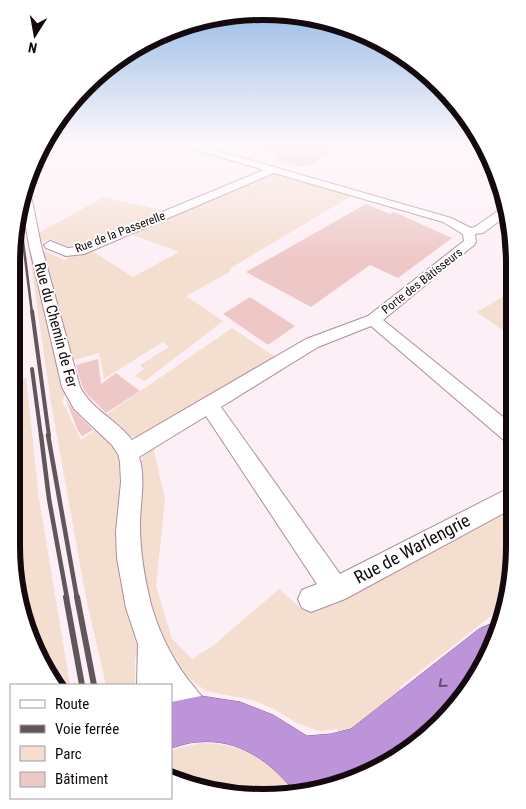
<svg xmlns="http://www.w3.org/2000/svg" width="526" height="809" viewBox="0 0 526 809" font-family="'Roboto Condensed',sans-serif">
  <rect width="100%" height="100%" fill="#fdeff6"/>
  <g fill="#f4ded0">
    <path d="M 176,146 L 188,146 L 256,166 L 263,170 L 85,245 L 68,246 L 50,239 L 39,243 L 41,249 L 64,260 L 89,249 L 133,277 L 179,252 L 128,233 L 275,172 L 353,195 L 229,269 L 231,271 L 186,296 L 223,321 L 145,381 L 135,376 L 144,369 L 140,365 L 169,347 L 163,342 L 104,379 L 99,353 L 68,362 L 35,235 L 104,197 L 164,211 L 257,171 L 257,168 Z"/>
    <path d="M 24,194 L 37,265 L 66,393 L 62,401 L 81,440 L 100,427 L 113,442 L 120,458 L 142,651 L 135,658 L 135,685 L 106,685 L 86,598 L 51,403 L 22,201 Z"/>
    <path d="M 514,290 L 514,338 L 477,312 Z"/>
    <path d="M 232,328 L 277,358 L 145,437 C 126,439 117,429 103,417 Z"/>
    <path d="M 26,378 L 39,498 L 70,685 L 53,685 L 25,627 L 14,562 L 12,382 Z"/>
    <path d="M 153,447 L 165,499 L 156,586 L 172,639 L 192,659 L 214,645 L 279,589 L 304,611 L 513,506 L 513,579 L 504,606 L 400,687 L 400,698 L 342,738 L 337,729 L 319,731 L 297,723 L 274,709 L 252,700 L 206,691 L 190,679 L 179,667 L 174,668 L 148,603 L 139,573 L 140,463 L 144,453 Z"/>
    <path d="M 201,743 C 240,743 274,760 297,792 L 246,797 L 171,780 L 171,750 Z"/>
  </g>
  <g fill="#eec8c7">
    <path d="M 253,146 L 323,146 L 336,149 L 308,166 L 301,167 L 273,160 L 280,156 L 252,149 Z"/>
    <path d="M 366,204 L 390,214 L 394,212 L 452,238 L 398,278 L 370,265 L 311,307 L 246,272 Z"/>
    <path d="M 250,297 L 295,326 L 268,345 L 223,314 Z"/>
    <path d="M 98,359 L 101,384 L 116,373 L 140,391 L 106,413 L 87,394 L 82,386 L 76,365 Z"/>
    <path d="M 66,399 L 73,410 L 93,430 L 82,436 L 77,429 Z"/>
  </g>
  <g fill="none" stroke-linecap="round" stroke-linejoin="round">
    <defs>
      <path id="minor" d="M 189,146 L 201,146 L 451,218 L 471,228 L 475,227 L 499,210 L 504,209 L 506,216 L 483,233 L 475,234 L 476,242 L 474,245 L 383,320 L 513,425 L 513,444 L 506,442 L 371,326 L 318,347 L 221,407 L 340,574 L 513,486 L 513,508 L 345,599 L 311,612 L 302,608 L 298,599 L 302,590 L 317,584 L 206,416 L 139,457 C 146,479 140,502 140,525 C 140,553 145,581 152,608 C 161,637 175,665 195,688 C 203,699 212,705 217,718 L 213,729 L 202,733 L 191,729 L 171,706 L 171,685 L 137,685 L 138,644 L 126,608 L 117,558 L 116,532 L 121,482 L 120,462 L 118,454 L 112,445 L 74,409 L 62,387 L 29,245 L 22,203 L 26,188 L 30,191 L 41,245 L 80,387 C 92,410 117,420 132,440 L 306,339 L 368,316 L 464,241 L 463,234 L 443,222 L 274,173 L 84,254 L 66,256 L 46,248 L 44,245 L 50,241 L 68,248 L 77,247 L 264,170 L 190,148 Z"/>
      <path id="highway" d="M 493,623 L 499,625 L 489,657 L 464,694 L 381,765 L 342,779 L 344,783 L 328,789 L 295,792 C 271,762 239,738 198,742 C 189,742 180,746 171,748 L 171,702 L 201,696 L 240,702 L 273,715 L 307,736 L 331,734 L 351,729 L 479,629 Z"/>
    </defs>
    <use href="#minor" stroke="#ac8d9d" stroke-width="2"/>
    <use href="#highway" stroke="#826392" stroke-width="1"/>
    <use href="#minor" fill="#fff" fill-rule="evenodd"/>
    <use href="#highway" fill="#bd94d9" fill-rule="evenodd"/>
    <path stroke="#62565c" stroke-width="2" d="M 19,210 L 20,218"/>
    <path stroke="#62565c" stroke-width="2.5" d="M 20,217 L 32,313"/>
    <g stroke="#62565c" stroke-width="4">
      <path d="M 32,311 L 49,436"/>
      <path d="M 32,369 L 41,436"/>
    </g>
    <g stroke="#62565c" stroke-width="4.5">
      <path d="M 41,435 L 49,499 L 67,598"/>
      <path d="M 48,435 L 77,598"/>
    </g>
    <g stroke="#62565c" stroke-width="6">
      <path d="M 66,597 L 82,685"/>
      <path d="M 77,597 L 94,685"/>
    </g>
  </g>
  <defs><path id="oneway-chevron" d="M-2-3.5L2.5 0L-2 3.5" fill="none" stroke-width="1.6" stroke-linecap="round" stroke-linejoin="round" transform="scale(1.25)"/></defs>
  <use stroke="#684e74" href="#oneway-chevron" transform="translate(442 684) rotate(141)"/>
  <linearGradient id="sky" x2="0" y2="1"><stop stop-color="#97bae7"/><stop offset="0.56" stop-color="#fef8fb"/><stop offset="1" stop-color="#fef8fb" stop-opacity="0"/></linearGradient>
  <rect width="526" height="259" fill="url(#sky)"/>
  <g text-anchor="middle" stroke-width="4" stroke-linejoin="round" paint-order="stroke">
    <g font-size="12" fill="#13090e" stroke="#fff">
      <text transform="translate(120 232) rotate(-21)" y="4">Rue de la Passerelle</text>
      <text transform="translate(422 281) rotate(-38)" y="4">Porte des Bâtisseurs</text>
    </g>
    <g font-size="15" fill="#13090e" stroke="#fff">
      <text transform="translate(56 325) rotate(75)" y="5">Rue du Chemin de Fer</text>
    </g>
    <g font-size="18" fill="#13090e" stroke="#fff">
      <text transform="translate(412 549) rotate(-28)" y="6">Rue de Warlengrie</text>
    </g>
  </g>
  <path d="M0 0H526V809H0ZM263 20H263A243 243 0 0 1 506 263V546A243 243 0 0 1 263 789H263A243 243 0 0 1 20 546V263A243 243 0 0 1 263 20Z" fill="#fff" fill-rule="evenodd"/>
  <path fill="none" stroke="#13090e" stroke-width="6" d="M263 20H263A243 243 0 0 1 506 263V546A243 243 0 0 1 263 789H263A243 243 0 0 1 20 546V263A243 243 0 0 1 263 20Z"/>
  <rect x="10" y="684" width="162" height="115" fill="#ffffff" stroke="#a19d9f"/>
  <rect x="20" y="700" width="25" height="8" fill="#ffffff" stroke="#a19d9f"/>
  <text x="55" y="709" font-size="15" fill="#13090e">Route</text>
  <rect x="20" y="725" width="25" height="8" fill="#62565c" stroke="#a19d9f"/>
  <text x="55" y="734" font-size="15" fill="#13090e">Voie ferrée</text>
  <rect x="20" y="746" width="25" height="15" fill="#f4ded0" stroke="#a19d9f"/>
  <text x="55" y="759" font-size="15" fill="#13090e">Parc</text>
  <rect x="20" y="772" width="25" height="15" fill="#eec8c7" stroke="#a19d9f"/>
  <text x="55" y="784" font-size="15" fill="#13090e">Bâtiment</text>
  <g transform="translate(35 35) rotate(191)" stroke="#ffffff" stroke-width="4" paint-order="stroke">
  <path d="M0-4L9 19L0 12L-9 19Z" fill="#13090e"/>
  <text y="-8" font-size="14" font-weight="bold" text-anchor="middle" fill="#13090e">N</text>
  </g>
</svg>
